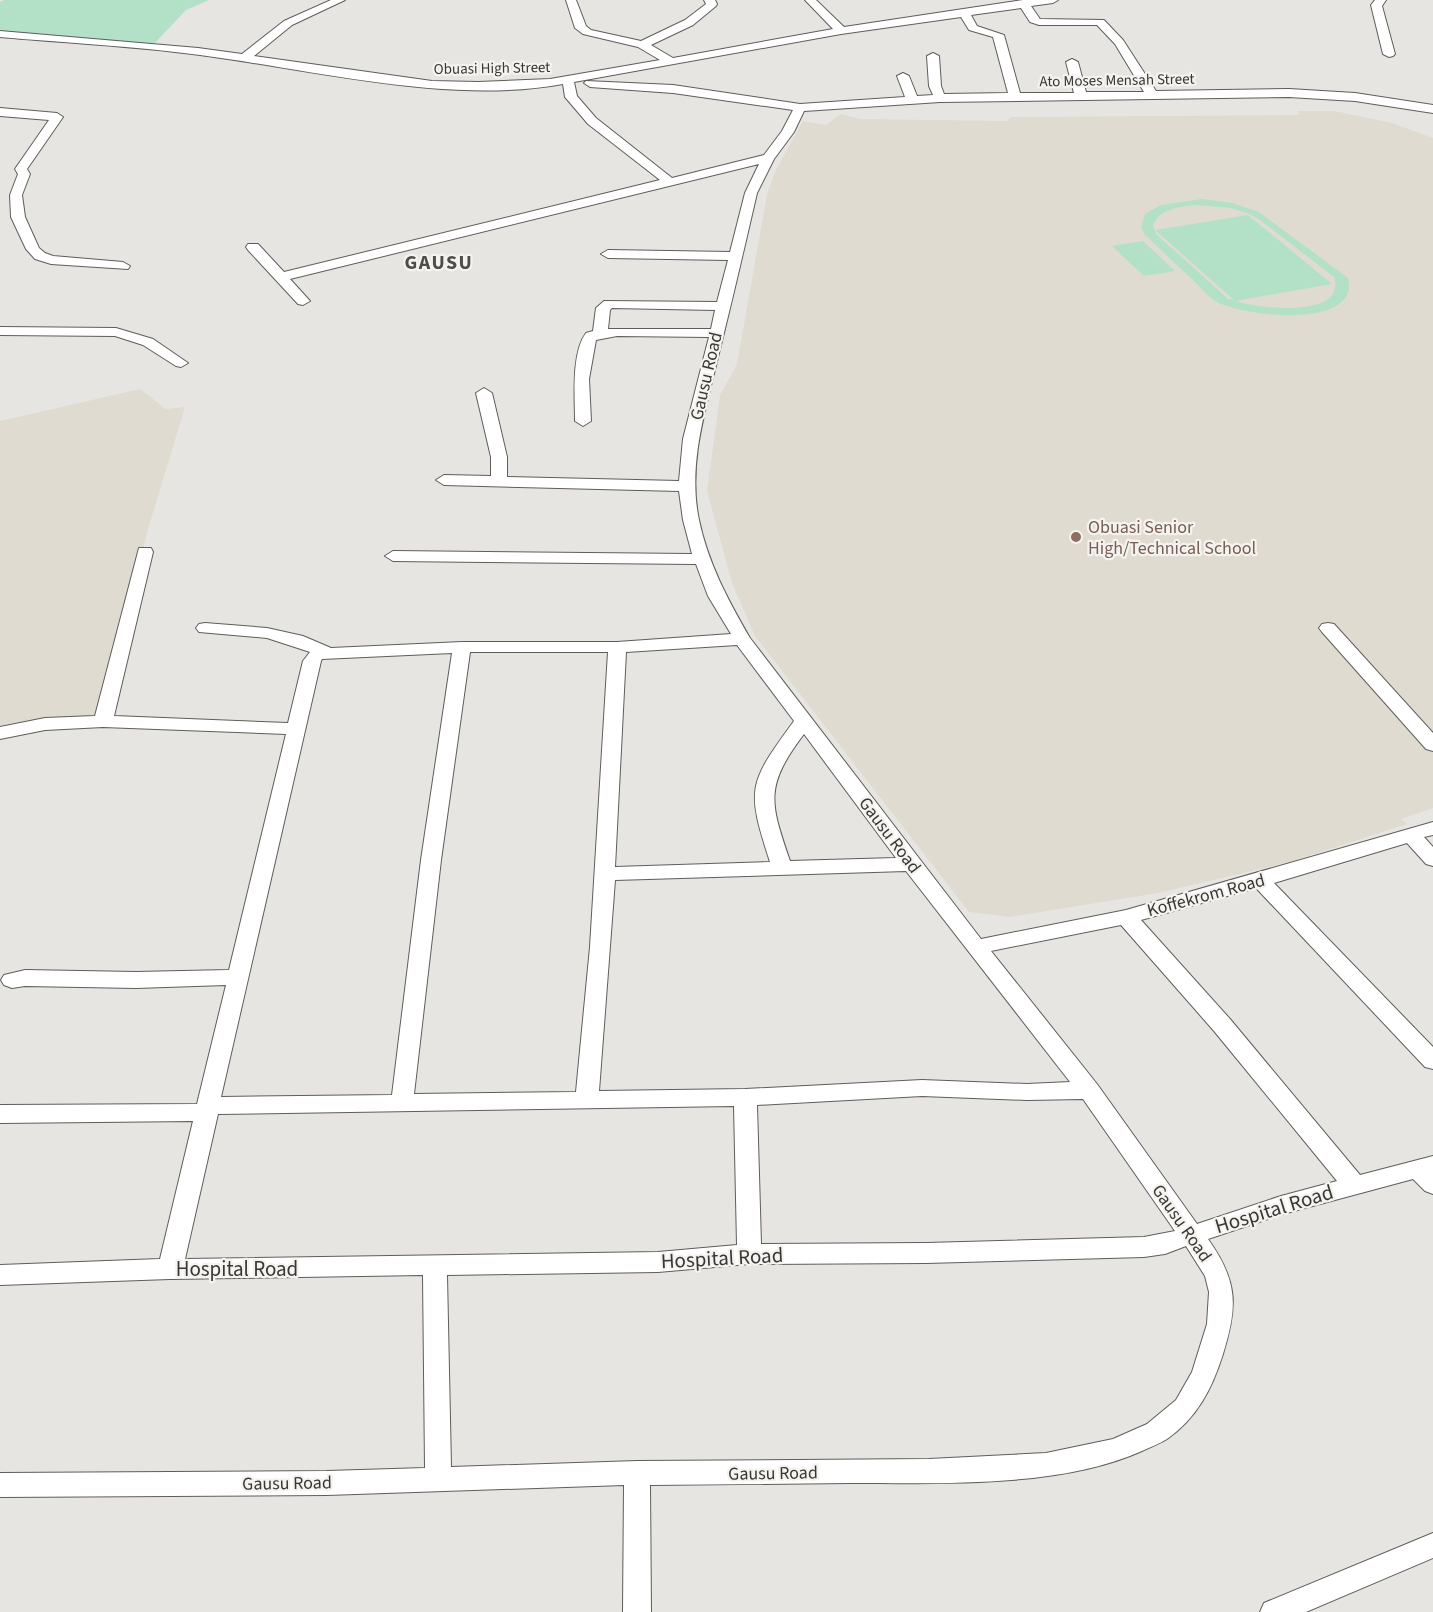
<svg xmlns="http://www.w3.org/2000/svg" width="1433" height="1612" viewBox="0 0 1433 1612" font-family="'Source Sans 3',sans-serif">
  <rect width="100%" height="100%" fill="#e7e5e2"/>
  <g fill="#e0dbd0">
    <path d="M 1298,111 L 1335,111 L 1392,123 L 1433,138 L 1433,808 L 1401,819 L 1407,824 L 1290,862 L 1158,893 L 1010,917 L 969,912 L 755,636 L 732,583 L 707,491 L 720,395 L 737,364 L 767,194 L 776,170 L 803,121 L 826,125 L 841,114 L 861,119 L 1007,121 L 1011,117 L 1299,115 Z"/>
    <path d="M 140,389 L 166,409 L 185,407 L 148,529 L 100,717 L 0,729 L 0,421 Z"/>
  </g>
  <g fill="#b2e1c7" fill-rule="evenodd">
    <path d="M 4,0 L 209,0 L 186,10 L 154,44 L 0,31 L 0,2 Z"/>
    <path d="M 1202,199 L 1232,203 L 1259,212 L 1348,278 C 1361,330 1242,317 1215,301 C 1208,296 1201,288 1195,282 C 1178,266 1161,250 1144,234 L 1141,227 L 1145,214 L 1161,205 ZM 1194,205 L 1231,208 L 1247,213 L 1260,220 L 1334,277 C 1347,320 1256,308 1235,301 L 1332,284 L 1248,215 L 1155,230 L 1234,300 L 1228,299 L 1156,234 L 1153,226 C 1158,209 1178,207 1194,205 Z"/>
    <path d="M 1143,241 L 1175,271 L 1144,276 L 1112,246 Z"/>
  </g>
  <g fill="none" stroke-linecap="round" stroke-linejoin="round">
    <defs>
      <g id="minor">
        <path d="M 331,0 L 345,0 L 292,25 L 254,56 L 432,81 L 478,82 L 550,79 L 660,60 L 638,47 L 583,34 L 575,28 L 566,0 L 576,0 L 586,26 L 591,30 L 641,41 L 685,20 L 706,4 L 704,0 L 715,0 L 717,4 L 716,6 L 693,25 L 651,45 L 673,58 L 833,29 L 805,0 L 816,0 L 844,27 L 1023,0 L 1058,0 L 1053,3 L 1031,6 L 1040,19 L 1104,20 L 1123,40 L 1156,91 L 1289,89 L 1355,93 L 1433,105 L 1433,113 L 1355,101 L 1289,97 L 940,102 L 804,111 L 794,132 L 774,159 L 757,193 C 745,245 733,297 720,349 C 707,405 687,463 699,520 C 708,563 728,600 750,638 L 981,939 L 1126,910 L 1433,822 L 1433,835 L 1424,837 L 1433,847 L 1433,866 L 1426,864 L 1407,843 L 1274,883 L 1433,1047 L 1433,1069 L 1425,1067 L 1256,888 L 1141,920 L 1230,1019 L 1360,1175 L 1433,1156 L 1433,1194 L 1425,1191 L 1413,1179 L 1283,1214 L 1208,1239 C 1238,1281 1238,1306 1223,1354 C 1212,1389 1197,1418 1167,1439 C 1159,1444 1150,1447 1142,1451 C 1060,1488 940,1483 850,1483 C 784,1484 717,1484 650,1485 L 651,1612 L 623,1612 L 624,1485 L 327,1495 L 0,1497 L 0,1473 L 327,1471 L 425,1468 L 423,1275 L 170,1279 L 0,1285 L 0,1265 L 160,1259 L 193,1121 L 0,1123 L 0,1105 L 197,1104 L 226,985 L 136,988 L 25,986 L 12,988 L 4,985 L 1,980 L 4,975 L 25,970 L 136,972 L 229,970 L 286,734 L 103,727 L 45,730 L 0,739 L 0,727 L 45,718 L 95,716 L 139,548 L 151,548 L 153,552 L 114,716 L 288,723 L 303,661 L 310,652 L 267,638 L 199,632 L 196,628 L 199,624 L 205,623 L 267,628 L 303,636 L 331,648 L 462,642 L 617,642 L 731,634 L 708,596 L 696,564 L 393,561 L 385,556 L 393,551 L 692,554 L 683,520 L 679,491 L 444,485 L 436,480 L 444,475 L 491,476 L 491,457 L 476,393 L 484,388 L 492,393 L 507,457 L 507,477 L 679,481 L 683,439 L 709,337 L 617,336 L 596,340 L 589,379 L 591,421 L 583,426 L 575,421 C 575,397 571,353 586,333 L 593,331 L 596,308 L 604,301 L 717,302 L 728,260 L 608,258 L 601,254 L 608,250 L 730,252 L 745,193 L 759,164 L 290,279 L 310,301 L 303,305 L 298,304 L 248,250 L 246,247 L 248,244 L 258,244 L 284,272 L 660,180 L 588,124 L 565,97 L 563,84 C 450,105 314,70 200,55 C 134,46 67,43 0,37 L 0,31 L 198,48 L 242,54 L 284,21 ZM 1021,8 L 1030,22 L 1039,25 L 1097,25 L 1115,44 L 1144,92 L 1086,92 L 1078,62 L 1072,59 L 1066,62 L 1074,93 L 1020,93 L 1004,35 L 977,26 L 971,15 ZM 961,17 L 969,30 L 993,37 L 1008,93 L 944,94 L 941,86 L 939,56 L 933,53 L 927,56 L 929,86 L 933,95 L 917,96 L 909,76 L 903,73 L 897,76 L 905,97 L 800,104 L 673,85 L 586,81 L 584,83 L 590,87 L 673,93 L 793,110 L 782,131 L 764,155 L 672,178 L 596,118 L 577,96 L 574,82 L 841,34 ZM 612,308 L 715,310 L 711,329 L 608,329 L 610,310 ZM 737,645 L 794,721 C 748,784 746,788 770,862 L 615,867 L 626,652 ZM 470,652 L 608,652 L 590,947 L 576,1092 L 414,1094 L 441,860 ZM 452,653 L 421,860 L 392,1095 L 221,1097 L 321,661 L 322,659 ZM 804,734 L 896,858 L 790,861 C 770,802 764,787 804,734 ZM 906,871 L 1070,1082 L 1027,1084 L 922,1080 L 745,1089 L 599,1091 L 615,880 ZM 1121,925 L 1214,1031 L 1337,1181 L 1281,1196 L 1197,1224 L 1097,1084 L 991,951 ZM 922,1096 L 1027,1100 L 1083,1099 L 1175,1231 L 1144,1237 L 926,1243 L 761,1244 L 757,1105 ZM 734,1106 L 737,1245 L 658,1252 L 185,1259 L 218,1114 ZM 1186,1246 L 1205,1276 L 1209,1292 L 1207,1324 L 1192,1372 L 1176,1400 L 1147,1424 L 1113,1439 L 1046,1453 L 929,1459 L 637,1461 L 451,1467 L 447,1275 L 658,1272 L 749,1264 L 926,1263 L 1144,1257 L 1165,1254 Z"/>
        <path d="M 1375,0 L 1386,0 L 1382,6 L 1395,54 L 1393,56 L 1389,57 L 1383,54 L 1371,5 Z"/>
        <path d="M 0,108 L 57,113 L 63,117 L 27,169 L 30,174 L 22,195 L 25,217 L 39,248 L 45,253 L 53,256 L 123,262 L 130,266 L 128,269 L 51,264 L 35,259 L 26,249 L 11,217 L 10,195 L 18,174 L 15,169 L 49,120 L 0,116 Z"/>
        <path d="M 0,327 L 116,328 L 153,339 L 188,363 L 181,367 L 176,366 L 143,345 L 115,336 L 0,335 Z"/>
        <path d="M 1328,623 L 1334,624 L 1433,733 L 1433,751 L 1426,749 L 1322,632 L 1319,628 L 1322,624 Z"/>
        <path d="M 1433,1533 L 1433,1558 L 1306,1612 L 1260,1612 L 1264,1603 Z"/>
      </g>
    </defs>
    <use href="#minor" stroke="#5f5d5a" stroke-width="2"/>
    <use href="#minor" fill="#fff" fill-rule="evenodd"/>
  </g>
  <circle fill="#8d6e63" stroke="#f5f3ef" stroke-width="2" cx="1076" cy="537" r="6"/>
  <g text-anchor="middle" stroke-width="4.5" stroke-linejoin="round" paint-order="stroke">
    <g font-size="15" fill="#383735" stroke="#f5f3ef">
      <text transform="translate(492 68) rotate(-1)" y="5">Obuasi High Street</text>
      <text transform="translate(1117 80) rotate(-1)" y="5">Ato Moses Mensah Street</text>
    </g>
    <g font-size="18" fill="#383735" stroke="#f5f3ef">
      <text transform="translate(706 376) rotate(-77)" y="6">Gausu Road</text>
      <text transform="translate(890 835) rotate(53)" y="6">Gausu Road</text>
      <text transform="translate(1206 895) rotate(-15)" y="6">Koffekrom Road</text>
      <text transform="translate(1182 1223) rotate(55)" y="6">Gausu Road</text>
      <text transform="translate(773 1473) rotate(-1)" y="6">Gausu Road</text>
      <text transform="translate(287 1483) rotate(-1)" y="6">Gausu Road</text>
    </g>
    <g font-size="18" fill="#785e54" stroke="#f5f3ef" text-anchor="start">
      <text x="1088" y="533">Obuasi Senior<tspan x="1088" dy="21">High/Technical School</tspan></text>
    </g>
    <g font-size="20" font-weight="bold" letter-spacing="1.5" fill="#4f4d4a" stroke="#f5f3ef">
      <text x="439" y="269">GAUSU</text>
    </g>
    <g font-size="21" fill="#383735" stroke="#f5f3ef">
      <text transform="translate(1274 1209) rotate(-17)" y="7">Hospital Road</text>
      <text transform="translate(722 1258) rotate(-3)" y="7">Hospital Road</text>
      <text x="237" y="1276">Hospital Road</text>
    </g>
  </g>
</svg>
